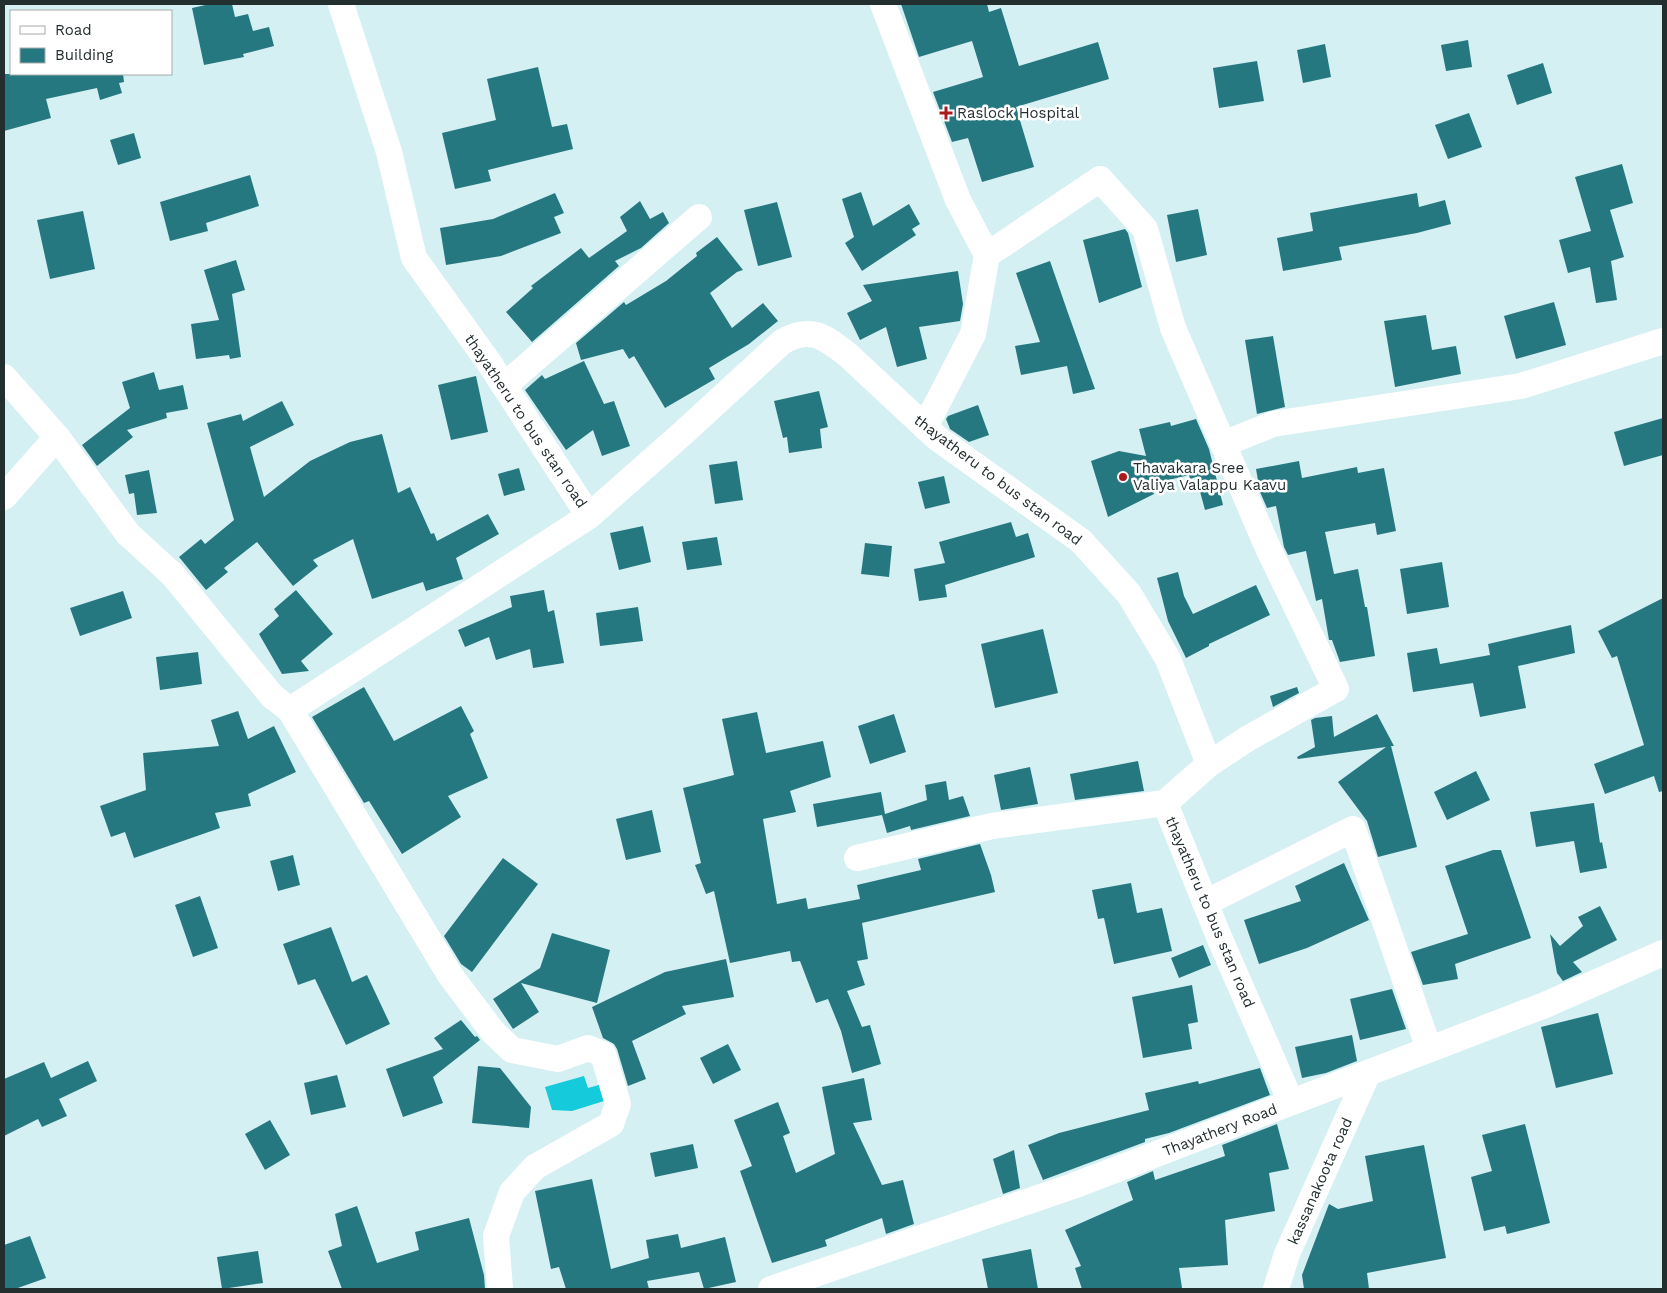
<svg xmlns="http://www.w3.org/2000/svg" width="1667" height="1293" viewBox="0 0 1667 1293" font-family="'Work Sans',sans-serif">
  <rect width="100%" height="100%" fill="#d5f0f3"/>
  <path fill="#15cada" d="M 584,1076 L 588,1088 L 599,1085 L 604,1101 L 572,1111 L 552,1110 L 545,1087 Z"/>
  <g fill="#267880">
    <path d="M 210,4 L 232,4 L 235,17 L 248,14 L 253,31 L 269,27 L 274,46 L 243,54 L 244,57 L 204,65 L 192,8 Z"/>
    <path d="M 901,4 L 987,4 L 989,12 L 1001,8 L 1019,66 L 1098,42 L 1109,79 L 1016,107 L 1034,167 L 982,182 L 968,138 L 952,142 L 933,92 L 983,77 L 972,41 L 919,57 Z"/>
    <path d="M 1468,40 L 1472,67 L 1446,71 L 1441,45 Z"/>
    <path d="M 1325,44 L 1331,77 L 1303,83 L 1297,50 Z"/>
    <path d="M 1257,61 L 1264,101 L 1219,108 L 1213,68 Z"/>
    <path d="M 1543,63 L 1552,93 L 1517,105 L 1507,75 Z"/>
    <path d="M 538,67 L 552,127 L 567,124 L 573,149 L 488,170 L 491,181 L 455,189 L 442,133 L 496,120 L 487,79 Z"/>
    <path d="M 4,74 L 123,74 L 124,82 L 119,83 L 122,93 L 100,100 L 97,88 L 46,99 L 51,118 L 4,131 Z"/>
    <path d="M 1469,113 L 1482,147 L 1448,159 L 1435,125 Z"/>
    <path d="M 134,133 L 141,158 L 118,165 L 110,140 Z"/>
    <path d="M 1622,164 L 1633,203 L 1610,210 L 1624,257 L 1611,261 L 1617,300 L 1596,303 L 1590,267 L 1568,273 L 1559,240 L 1591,231 L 1575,177 Z"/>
    <path d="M 250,175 L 259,206 L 206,223 L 208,231 L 170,241 L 160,202 Z"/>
    <path d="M 861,192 L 873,226 L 909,204 L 920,224 L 912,229 L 916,235 L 862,271 L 845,243 L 854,237 L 842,199 Z"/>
    <path d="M 555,193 L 564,213 L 554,217 L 561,233 L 501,256 L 446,265 L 440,228 L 493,219 Z"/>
    <path d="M 1417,193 L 1419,207 L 1445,200 L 1451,224 L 1417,233 L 1339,247 L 1342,260 L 1283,271 L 1277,238 L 1313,231 L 1310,213 Z"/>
    <path d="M 640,201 L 650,219 L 663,212 L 669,223 L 641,248 L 615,261 L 619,266 L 532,342 L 506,312 L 533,288 L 531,286 L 581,248 L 589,258 L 627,231 L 620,217 Z"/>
    <path d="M 777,202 L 792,257 L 758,266 L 744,210 Z"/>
    <path d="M 1198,209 L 1207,255 L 1176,262 L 1167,215 Z"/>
    <path d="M 83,211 L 95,269 L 50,279 L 37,220 Z"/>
    <path d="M 1125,229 L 1128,233 L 1142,287 L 1099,303 L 1083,240 Z"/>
    <path d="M 717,237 L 743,270 L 737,272 L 710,293 L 732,328 L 763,303 L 778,321 L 749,344 L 709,368 L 715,379 L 665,408 L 634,356 L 629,359 L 623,349 L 581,360 L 576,343 L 624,302 L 626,305 L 666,281 L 697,256 L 696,253 Z"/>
    <path d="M 236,260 L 245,290 L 232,294 L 241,357 L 230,359 L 229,355 L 196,359 L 191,324 L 219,320 L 204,270 Z"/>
    <path d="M 1050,261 L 1068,313 L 1095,389 L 1073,394 L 1067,366 L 1021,375 L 1015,346 L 1040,342 L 1016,273 Z"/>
    <path d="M 958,271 L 963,304 L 960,321 L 919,327 L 927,359 L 897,367 L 886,327 L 860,340 L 847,313 L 872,301 L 863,285 Z"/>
    <path d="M 1554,302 L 1566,345 L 1516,359 L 1504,316 Z"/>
    <path d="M 1426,315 L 1432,350 L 1456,346 L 1461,374 L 1395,387 L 1384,321 Z"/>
    <path d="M 1273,336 L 1285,407 L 1257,414 L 1245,340 Z"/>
    <path d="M 584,361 L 604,404 L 614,401 L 630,446 L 602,456 L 593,430 L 566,450 L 525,390 L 542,375 L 545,379 Z"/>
    <path d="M 154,372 L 159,390 L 183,385 L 188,409 L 166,413 L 167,418 L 127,430 L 133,437 L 97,466 L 82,445 L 130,408 L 122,382 Z"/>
    <path d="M 476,376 L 488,432 L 451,440 L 438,385 Z"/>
    <path d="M 819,391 L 828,427 L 820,429 L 822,448 L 789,453 L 787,437 L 783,438 L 774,401 Z"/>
    <path d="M 282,401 L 294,425 L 250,447 L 264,497 L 310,461 L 350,442 L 382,434 L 398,493 L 410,487 L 431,534 L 434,533 L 437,541 L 488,514 L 499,534 L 456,558 L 463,579 L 426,591 L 423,582 L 372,599 L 353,539 L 313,560 L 318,566 L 293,586 L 257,542 L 224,568 L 228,572 L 206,590 L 179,557 L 201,539 L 205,544 L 234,520 L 207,423 L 241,414 L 243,421 Z"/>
    <path d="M 978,405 L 989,435 L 969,442 L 950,429 L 946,419 L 948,416 Z"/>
    <path d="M 1663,418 L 1663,455 L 1624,466 L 1614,432 Z"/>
    <path d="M 1196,419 L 1209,449 L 1223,505 L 1205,510 L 1196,477 L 1190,479 L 1189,475 L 1152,484 L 1154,494 L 1108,517 L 1091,461 L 1119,451 L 1146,456 L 1139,429 L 1170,422 L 1171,426 Z"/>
    <path d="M 737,461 L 743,500 L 715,504 L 709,465 Z"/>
    <path d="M 1299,461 L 1302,478 L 1357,467 L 1358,473 L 1384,468 L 1396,531 L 1377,535 L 1375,523 L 1325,532 L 1334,574 L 1358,569 L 1365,607 L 1367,607 L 1375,656 L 1340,662 L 1332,640 L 1329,640 L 1322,599 L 1316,601 L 1306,551 L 1288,555 L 1284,547 L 1276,506 L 1267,508 L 1260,492 L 1256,469 Z"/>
    <path d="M 519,468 L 525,490 L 504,496 L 498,474 Z"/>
    <path d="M 149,470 L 157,513 L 137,515 L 134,493 L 129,494 L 125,475 Z"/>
    <path d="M 944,476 L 950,503 L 925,509 L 918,482 Z"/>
    <path d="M 1011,522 L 1016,537 L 1028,533 L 1035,557 L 945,585 L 947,597 L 919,601 L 914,569 L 945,563 L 939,542 Z"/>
    <path d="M 643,526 L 651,562 L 619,570 L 610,533 Z"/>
    <path d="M 717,537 L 722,565 L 687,570 L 682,542 Z"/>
    <path d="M 865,543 L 892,546 L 889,577 L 861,574 Z"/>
    <path d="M 1442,562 L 1449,607 L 1407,614 L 1400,569 Z"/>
    <path d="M 1178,572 L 1184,596 L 1193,614 L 1256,585 L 1270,615 L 1209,644 L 1209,646 L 1186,658 L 1168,621 L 1157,578 Z"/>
    <path d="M 296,590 L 333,634 L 301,661 L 309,671 L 282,674 L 259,634 L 279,616 L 274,609 Z"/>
    <path d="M 544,590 L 548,612 L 554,610 L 564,663 L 533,668 L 530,649 L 496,660 L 489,637 L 465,647 L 458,630 L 512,607 L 510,596 Z"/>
    <path d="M 123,591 L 132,618 L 80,636 L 70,608 Z"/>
    <path d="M 1663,598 L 1663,791 L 1659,792 L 1654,776 L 1605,794 L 1594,764 L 1644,745 L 1617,656 L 1612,658 L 1598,631 Z"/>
    <path d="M 638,607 L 643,641 L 600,646 L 596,613 Z"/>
    <path d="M 1571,625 L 1575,653 L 1518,666 L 1526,708 L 1480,717 L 1473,683 L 1413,692 L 1407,653 L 1437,648 L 1440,664 L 1490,655 L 1488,644 Z"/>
    <path d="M 1043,629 L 1058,693 L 995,708 L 981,644 Z"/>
    <path d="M 198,652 L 202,684 L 160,690 L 156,657 Z"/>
    <path d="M 364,687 L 394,741 L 461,706 L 474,731 L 470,734 L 488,778 L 448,796 L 461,817 L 402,854 L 369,801 L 364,803 L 312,717 Z"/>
    <path d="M 1297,687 L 1299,693 L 1273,707 L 1270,696 Z"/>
    <path d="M 238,711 L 248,739 L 274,726 L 296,772 L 248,794 L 251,806 L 215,813 L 220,828 L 134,858 L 125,832 L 111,837 L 100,806 L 146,790 L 143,753 L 219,746 L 211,720 Z"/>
    <path d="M 757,712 L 766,753 L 823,741 L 831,777 L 790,791 L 796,812 L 763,819 L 777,904 L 806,898 L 808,909 L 860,899 L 857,885 L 921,870 L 918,859 L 980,844 L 991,875 L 995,892 L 862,923 L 868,959 L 857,961 L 865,985 L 847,991 L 862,1027 L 870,1025 L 881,1064 L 852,1073 L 841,1031 L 828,999 L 816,1003 L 800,961 L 792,962 L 790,951 L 730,963 L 714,891 L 706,894 L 695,865 L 701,863 L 683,788 L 734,775 L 722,719 Z"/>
    <path d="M 894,714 L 906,752 L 870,764 L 858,726 Z"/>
    <path d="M 1377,714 L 1394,746 L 1391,746 L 1417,847 L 1378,857 L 1367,821 L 1338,782 L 1386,747 L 1298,759 L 1297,757 L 1315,747 L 1311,720 L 1315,718 L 1332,716 L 1334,737 Z"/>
    <path d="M 1138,761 L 1144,791 L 1075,800 L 1070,774 Z"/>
    <path d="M 1030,767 L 1038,804 L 1001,810 L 994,775 Z"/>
    <path d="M 1476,771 L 1490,800 L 1447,820 L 1434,792 Z"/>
    <path d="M 946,781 L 949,800 L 963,796 L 970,816 L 911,830 L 910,826 L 887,833 L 882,815 L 817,827 L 813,804 L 881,792 L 885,814 L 927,800 L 925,785 Z"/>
    <path d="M 1594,803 L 1600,843 L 1602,842 L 1607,868 L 1580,873 L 1574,841 L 1536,847 L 1530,812 Z"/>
    <path d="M 652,810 L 661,852 L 626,860 L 616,819 Z"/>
    <path d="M 1493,850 L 1501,850 L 1531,938 L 1455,964 L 1458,979 L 1423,985 L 1411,952 L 1468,934 L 1445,866 Z"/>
    <path d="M 293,855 L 300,885 L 278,891 L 270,861 Z"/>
    <path d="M 503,858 L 538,884 L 472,972 L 461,964 L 444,936 Z"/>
    <path d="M 1344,863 L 1369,920 L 1307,948 L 1259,964 L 1244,920 L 1301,901 L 1295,886 Z"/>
    <path d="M 1131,883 L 1137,913 L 1162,908 L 1172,951 L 1114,964 L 1104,918 L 1098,919 L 1092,890 Z"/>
    <path d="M 200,896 L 218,948 L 193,957 L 175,905 Z"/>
    <path d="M 1600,906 L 1617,940 L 1573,962 L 1582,972 L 1563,981 L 1557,973 L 1550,934 L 1560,946 L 1583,926 L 1578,917 Z"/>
    <path d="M 331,927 L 352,982 L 367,975 L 390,1024 L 346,1045 L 315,979 L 298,985 L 283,944 Z"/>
    <path d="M 552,933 L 610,950 L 597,1003 L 521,983 L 539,1012 L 513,1029 L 493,999 L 540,968 Z"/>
    <path d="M 1203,945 L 1211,965 L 1179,978 L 1171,958 Z"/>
    <path d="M 726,959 L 734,997 L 682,1006 L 686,1014 L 632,1041 L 646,1079 L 628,1086 L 617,1049 L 614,1044 L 603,1038 L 592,1007 L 665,972 Z"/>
    <path d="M 1192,985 L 1198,1022 L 1188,1024 L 1192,1049 L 1143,1058 L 1132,997 Z"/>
    <path d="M 1392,989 L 1406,1029 L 1360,1040 L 1350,999 Z"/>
    <path d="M 1598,1013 L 1613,1074 L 1556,1088 L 1541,1027 Z"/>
    <path d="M 461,1020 L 475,1037 L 477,1036 L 480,1040 L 433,1077 L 443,1103 L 403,1117 L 386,1069 L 443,1049 L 434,1038 Z"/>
    <path d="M 1352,1035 L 1357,1061 L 1326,1073 L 1302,1078 L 1295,1047 Z"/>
    <path d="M 728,1044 L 741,1070 L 713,1084 L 700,1058 Z"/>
    <path d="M 88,1061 L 97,1081 L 59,1099 L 67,1116 L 42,1127 L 38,1119 L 4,1136 L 4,1079 L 44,1062 L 51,1078 Z"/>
    <path d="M 478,1066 L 500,1068 L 531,1107 L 529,1128 L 472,1123 Z"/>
    <path d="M 1260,1068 L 1270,1095 L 1169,1133 L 1145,1139 L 1145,1142 L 1043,1180 L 1028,1145 L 1059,1133 L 1149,1110 L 1145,1093 L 1198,1081 L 1199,1084 Z"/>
    <path d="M 337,1075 L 346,1107 L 311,1115 L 304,1083 Z"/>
    <path d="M 864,1078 L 872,1120 L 853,1123 L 882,1185 L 903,1180 L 914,1224 L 886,1234 L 882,1218 L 825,1240 L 827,1246 L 772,1263 L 740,1171 L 752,1166 L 734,1120 L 778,1102 L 790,1133 L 783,1136 L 796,1173 L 835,1154 L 822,1087 Z"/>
    <path d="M 270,1120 L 290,1155 L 265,1170 L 245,1134 Z"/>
    <path d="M 1277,1124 L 1289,1169 L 1269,1173 L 1275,1211 L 1225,1220 L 1228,1265 L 1179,1268 L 1182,1288 L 1082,1289 L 1075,1268 L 1081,1266 L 1065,1230 L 1133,1200 L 1127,1182 L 1153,1171 L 1155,1180 L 1225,1156 L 1222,1145 Z"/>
    <path d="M 1525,1124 L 1550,1223 L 1507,1234 L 1505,1226 L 1484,1231 L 1471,1177 L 1492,1171 L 1482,1135 Z"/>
    <path d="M 693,1144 L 698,1168 L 655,1177 L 650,1153 Z"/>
    <path d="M 1424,1145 L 1446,1258 L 1367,1273 L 1369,1289 L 1304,1289 L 1302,1275 L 1329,1204 L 1338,1209 L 1373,1201 L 1365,1156 Z"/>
    <path d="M 1014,1150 L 1020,1188 L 1003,1194 L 993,1159 Z"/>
    <path d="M 592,1179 L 611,1269 L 649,1258 L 646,1240 L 678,1234 L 681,1248 L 725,1237 L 736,1282 L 704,1289 L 699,1272 L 647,1281 L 649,1289 L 566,1289 L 559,1267 L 551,1269 L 535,1191 Z"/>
    <path d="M 357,1206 L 377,1263 L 419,1250 L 415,1232 L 469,1218 L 484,1275 L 485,1289 L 342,1289 L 328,1251 L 342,1246 L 335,1214 Z"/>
    <path d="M 30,1236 L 46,1278 L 15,1289 L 4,1289 L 4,1245 Z"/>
    <path d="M 1031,1249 L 1038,1289 L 988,1289 L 982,1259 Z"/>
    <path d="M 258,1251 L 263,1283 L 222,1289 L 217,1257 Z"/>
  </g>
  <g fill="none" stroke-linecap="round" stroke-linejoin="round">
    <g stroke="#fff" stroke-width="26">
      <path d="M 341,4 L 389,152 L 414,258 L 490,364 L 589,516 L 682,434 L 782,342 C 810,325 825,337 848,355 L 937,438 L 1081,541 L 1129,594 L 1168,659 L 1209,764 L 1165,803 L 1219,937 L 1291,1102"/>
      <path d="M 883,4 L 958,200 L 987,255 L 973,334 L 925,427"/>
      <path d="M 987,255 L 1100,179 L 1145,229 L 1173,328 L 1268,548 L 1336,689 L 1247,739 L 1209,764"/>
      <path d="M 4,377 L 57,437 L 128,534 L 173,575 L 272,696 L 290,710 L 450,975 L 493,1032 L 512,1050 L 558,1059 L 588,1048 L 603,1054 L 618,1104 L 611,1124 L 535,1167 L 512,1192 L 496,1236 L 500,1289"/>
      <path d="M 504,386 L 699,217"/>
      <path d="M 1223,444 L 1273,424 L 1521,386 L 1663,341"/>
      <path d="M 4,497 L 57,437"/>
      <path d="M 290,710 L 589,516"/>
      <path d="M 857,858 L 992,826 L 1165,803"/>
      <path d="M 1205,903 L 1353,829 L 1429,1049"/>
      <path d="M 771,1289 L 1073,1186 L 1545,1005 L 1663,953"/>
      <path d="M 1276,1289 L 1287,1254 L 1367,1075"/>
    </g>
  </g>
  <g fill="#ac191d" stroke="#fff" stroke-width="2">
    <path d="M943.5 105.5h5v5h5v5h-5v5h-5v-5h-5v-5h5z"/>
    <circle cx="1123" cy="477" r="5"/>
  </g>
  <g text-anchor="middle" stroke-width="5" stroke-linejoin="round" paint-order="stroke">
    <g font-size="15" fill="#232e2f" stroke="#fff" text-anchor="start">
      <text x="957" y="118">Raslock Hospital</text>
      <text x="1133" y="473">Thavakara Sree<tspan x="1133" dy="17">Valiya Valappu Kaavu</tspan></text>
    </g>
    <g font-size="15" fill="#232e2f" stroke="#fff">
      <text transform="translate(526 421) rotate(56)" y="5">thayatheru to bus stan road</text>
      <text transform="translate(998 480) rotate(37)" y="5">thayatheru to bus stan road</text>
      <text transform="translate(1210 912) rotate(67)" y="5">thayatheru to bus stan road</text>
      <text transform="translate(1220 1130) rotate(-21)" y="5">Thayathery Road</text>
      <text transform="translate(1320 1181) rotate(-66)" y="5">kassanakoota road</text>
    </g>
  </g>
  <rect width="1667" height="1293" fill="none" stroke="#232e2f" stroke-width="10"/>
  <rect x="10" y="10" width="162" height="65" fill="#ffffff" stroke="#a7abac"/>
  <rect x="20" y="26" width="25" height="8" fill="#ffffff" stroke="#a7abac"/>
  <text x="55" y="35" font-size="15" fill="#232e2f">Road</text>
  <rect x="20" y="48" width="25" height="15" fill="#267880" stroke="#a7abac"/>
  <text x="55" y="60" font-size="15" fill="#232e2f">Building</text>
</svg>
